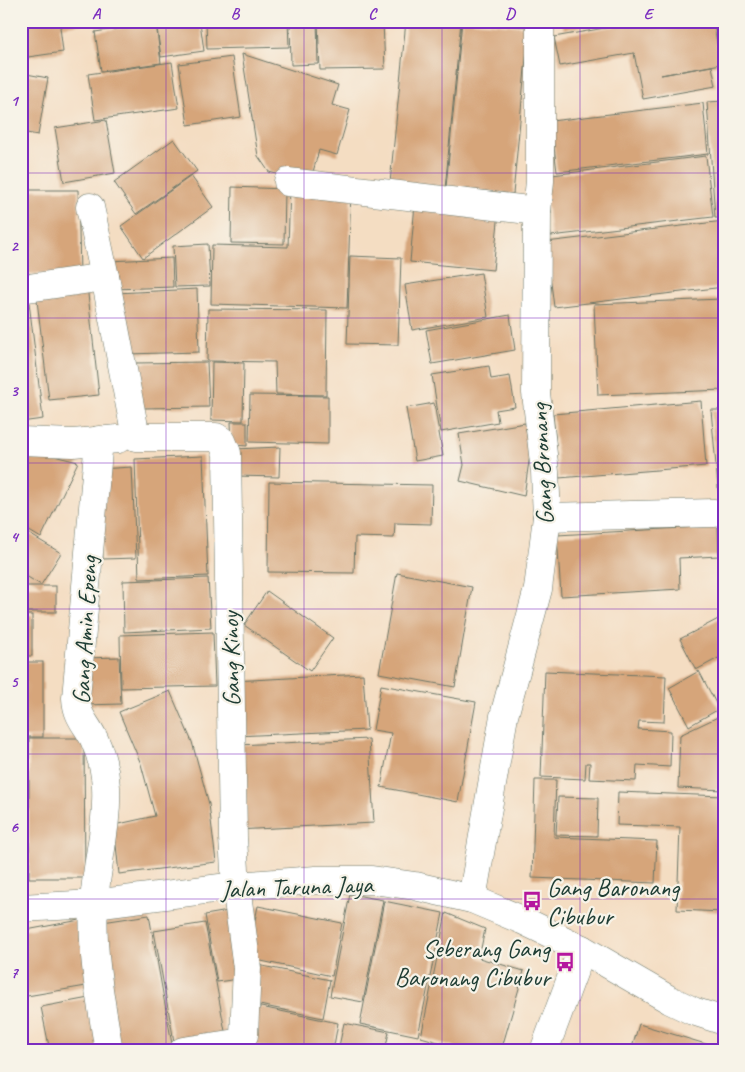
<svg xmlns="http://www.w3.org/2000/svg" width="745" height="1072" viewBox="0 0 745 1072" font-family="Caveat,sans-serif">
  <rect width="100%" height="100%" fill="#f7f3e8"/>
  <filter id="ink" filterUnits="userSpaceOnUse"><feTurbulence type="fractalNoise" baseFrequency=".02" numOctaves="2"/><feDisplacementMap in="SourceGraphic" scale="10" xChannelSelector="R" yChannelSelector="G"/><feConvolveMatrix kernelMatrix="1 2 1 2 8 2 1 2 1" color-interpolation-filters="sRGB"/></filter>
  <filter id="wash" filterUnits="userSpaceOnUse"><feTurbulence type="fractalNoise" baseFrequency=".0096" numOctaves="4" result="noise"/><feDisplacementMap in="SourceGraphic" scale="20" xChannelSelector="R" yChannelSelector="G"/><feGaussianBlur stdDeviation="1.12" result="paint"/><feColorMatrix in="noise" values="0 0 0 0 0 0 0 0 0 0 0 0 0 0 0 0 0 1.4 0 .05"/><feComposite in="paint" operator="in"/></filter>
  <g filter="url(#wash)">
    <rect width="100%" height="100%" fill="#f4ddc2"/>
    <g id="blocks">
      <g fill="#d6a57a">
        <path d="M 21,21 L 96,21 L 96,22 L 60,27 L 63,52 L 21,58 Z"/>
        <path d="M 206,21 L 288,21 L 289,47 L 207,49 Z"/>
        <path d="M 290,21 L 317,21 L 318,64 L 291,65 Z"/>
        <path d="M 318,21 L 383,21 L 385,69 L 320,70 Z"/>
        <path d="M 406,21 L 461,21 L 445,189 L 390,183 Z"/>
        <path d="M 462,21 L 529,27 L 513,194 L 446,187 Z"/>
        <path d="M 562,21 L 605,21 L 605,22 L 564,29 Z"/>
        <path d="M 644,21 L 713,21 L 721,64 L 661,75 L 712,66 L 716,86 L 643,99 L 634,53 L 560,66 L 554,37 Z"/>
        <path d="M 200,22 L 204,51 L 161,57 L 157,28 Z"/>
        <path d="M 156,23 L 161,63 L 101,71 L 95,32 Z"/>
        <path d="M 242,54 L 338,85 L 332,105 L 350,110 L 337,155 L 319,150 L 310,183 L 269,172 L 258,156 Z"/>
        <path d="M 232,57 L 241,117 L 188,125 L 179,64 Z"/>
        <path d="M 172,62 L 179,108 L 95,120 L 88,74 Z"/>
        <path d="M 21,73 L 48,78 L 38,135 L 21,132 Z"/>
        <path d="M 724,101 L 724,218 L 715,218 L 707,102 Z"/>
        <path d="M 703,103 L 708,154 L 557,172 L 551,121 Z"/>
        <path d="M 106,120 L 115,173 L 64,182 L 55,128 Z"/>
        <path d="M 174,139 L 197,171 L 136,214 L 114,182 Z"/>
        <path d="M 706,156 L 713,217 L 551,236 L 544,176 Z"/>
        <path d="M 191,176 L 213,207 L 143,258 L 121,226 Z"/>
        <path d="M 232,187 L 285,189 L 284,244 L 231,243 Z"/>
        <path d="M 290,188 L 351,190 L 347,308 L 211,304 L 212,245 L 288,247 Z"/>
        <path d="M 21,190 L 78,190 L 80,273 L 21,274 Z"/>
        <path d="M 415,204 L 499,212 L 493,270 L 410,262 Z"/>
        <path d="M 724,221 L 724,287 L 554,307 L 546,242 Z"/>
        <path d="M 208,244 L 210,286 L 175,287 L 173,246 Z"/>
        <path d="M 350,256 L 401,258 L 398,345 L 347,344 Z"/>
        <path d="M 172,258 L 173,287 L 113,289 L 109,261 Z"/>
        <path d="M 481,273 L 488,317 L 412,330 L 405,285 Z"/>
        <path d="M 87,285 L 99,395 L 49,400 L 36,292 Z"/>
        <path d="M 197,289 L 199,352 L 127,354 L 116,293 Z"/>
        <path d="M 28,294 L 43,419 L 21,422 L 21,295 Z"/>
        <path d="M 722,299 L 724,390 L 598,395 L 594,304 Z"/>
        <path d="M 208,309 L 327,310 L 326,395 L 276,394 L 275,362 L 207,361 Z"/>
        <path d="M 510,315 L 515,350 L 432,364 L 426,330 Z"/>
        <path d="M 207,362 L 209,407 L 142,408 L 135,363 Z"/>
        <path d="M 212,362 L 244,363 L 243,421 L 211,420 Z"/>
        <path d="M 489,366 L 491,379 L 510,376 L 515,407 L 496,410 L 498,422 L 441,432 L 432,375 Z"/>
        <path d="M 250,395 L 328,396 L 328,444 L 249,442 Z"/>
        <path d="M 701,401 L 706,466 L 559,478 L 553,414 Z"/>
        <path d="M 434,403 L 443,456 L 415,461 L 406,408 Z"/>
        <path d="M 711,410 L 724,410 L 724,532 L 722,532 Z"/>
        <path d="M 231,422 L 247,422 L 247,446 L 232,445 Z"/>
        <path d="M 525,423 L 530,454 L 524,496 L 460,481 L 464,465 L 459,434 Z"/>
        <path d="M 280,447 L 279,477 L 236,476 L 234,449 Z"/>
        <path d="M 21,448 L 78,462 L 41,538 L 21,526 Z"/>
        <path d="M 203,456 L 208,576 L 139,579 L 135,459 Z"/>
        <path d="M 132,467 L 136,558 L 103,559 L 99,469 Z"/>
        <path d="M 269,482 L 432,485 L 431,524 L 395,523 L 394,538 L 355,537 L 354,573 L 268,572 Z"/>
        <path d="M 718,526 L 719,556 L 679,558 L 680,589 L 561,596 L 557,535 Z"/>
        <path d="M 21,529 L 61,553 L 41,585 L 21,573 Z"/>
        <path d="M 397,573 L 472,587 L 455,687 L 379,673 Z"/>
        <path d="M 208,578 L 211,628 L 124,632 L 123,581 Z"/>
        <rect x="21" y="586" width="35" height="26"/>
        <path d="M 267,591 L 333,638 L 310,671 L 244,625 Z"/>
        <rect x="21" y="615" width="11" height="41"/>
        <path d="M 724,616 L 724,655 L 696,670 L 680,639 Z"/>
        <path d="M 213,632 L 215,686 L 121,688 L 120,635 Z"/>
        <path d="M 119,657 L 121,704 L 84,705 L 83,658 Z"/>
        <rect x="21" y="662" width="22" height="75"/>
        <path d="M 545,671 L 666,676 L 664,722 L 639,721 L 638,729 L 671,731 L 670,767 L 637,765 L 636,781 L 589,779 L 590,763 L 586,763 L 585,779 L 541,777 Z"/>
        <path d="M 699,671 L 719,709 L 689,726 L 669,688 Z"/>
        <path d="M 363,674 L 367,730 L 236,736 L 233,681 Z"/>
        <path d="M 381,685 L 476,702 L 458,802 L 381,787 L 391,733 L 373,730 Z"/>
        <path d="M 170,691 L 192,742 L 209,804 L 216,862 L 119,874 L 114,825 L 155,816 L 141,764 L 119,712 Z"/>
        <path d="M 724,714 L 724,790 L 678,788 L 680,735 Z"/>
        <path d="M 29,738 L 84,738 L 85,878 L 29,878 Z"/>
        <path d="M 369,739 L 374,823 L 236,830 L 237,745 Z"/>
        <path d="M 535,780 L 556,780 L 554,837 L 657,841 L 655,883 L 532,878 Z"/>
        <path d="M 618,792 L 724,796 L 724,912 L 677,910 L 680,827 L 617,825 Z"/>
        <path d="M 21,795 L 23,795 L 25,831 L 21,831 Z"/>
        <path d="M 558,797 L 598,798 L 597,836 L 556,835 Z"/>
        <path d="M 350,894 L 383,900 L 363,1002 L 330,996 Z"/>
        <path d="M 384,901 L 443,913 L 418,1036 L 360,1024 Z"/>
        <path d="M 258,906 L 342,923 L 332,976 L 247,958 Z"/>
        <path d="M 234,910 L 246,978 L 217,982 L 205,915 Z"/>
        <path d="M 446,913 L 485,929 L 479,958 L 524,971 L 501,1051 L 469,1051 L 421,1037 Z"/>
        <path d="M 149,915 L 172,1044 L 134,1051 L 113,1051 L 96,923 Z"/>
        <path d="M 80,920 L 92,985 L 21,997 L 21,931 Z"/>
        <path d="M 205,923 L 227,1042 L 175,1047 L 154,931 Z"/>
        <path d="M 253,964 L 330,980 L 323,1018 L 245,1002 Z"/>
        <path d="M 94,997 L 103,1051 L 50,1051 L 41,1007 Z"/>
        <path d="M 256,1006 L 338,1023 L 333,1051 L 284,1051 L 248,1043 Z"/>
        <path d="M 344,1023 L 389,1032 L 385,1051 L 338,1051 Z"/>
        <path d="M 639,1024 L 719,1048 L 718,1051 L 631,1051 Z"/>
      </g>
    </g>
  </g>
  <g filter="url(#ink)">
    <use href="#blocks" fill-opacity="0" stroke="#6a7566" stroke-width="1"/>
    <g fill="none" stroke-linecap="round" stroke-linejoin="round">
      <defs>
        <g id="minor">
          <path d="M 288,182 L 537,211"/>
          <path d="M 90,207 L 105,277"/>
          <path d="M 21,289 L 105,277 L 136,437 L 216,437 L 222,441 L 227,453 L 233,838 L 236,886 L 247,968 L 244,1035 L 241,1041 L 236,1043 L 183,1051"/>
          <path d="M 99,440 L 76,698 C 77,717 86,723 94,739 C 101,754 105,770 106,787 C 108,826 96,865 94,904 C 91,953 101,1002 109,1051"/>
          <path d="M 21,441 L 73,443 L 118,439"/>
          <path d="M 547,517 L 714,513"/>
          <path d="M 472,899 L 504,716 L 538,589 L 547,517 L 545,472 L 536,393 L 537,211 L 540,181 L 540,21"/>
          <path d="M 21,908 L 94,904 L 236,886 L 316,880 L 372,880 L 415,886 L 472,899 L 522,920 L 582,949 L 670,1000 L 693,1011 L 724,1021"/>
          <path d="M 544,1051 L 582,949"/>
        </g>
      </defs>
      <use href="#minor" stroke="#6a7566" stroke-width="29"/>
      <use href="#minor" stroke="#fff" stroke-width="28"/>
    </g>
  </g>
  <path fill="none" stroke="#7b2cbf" stroke-width="1" stroke-opacity="0.55" d="M 166,21 L 166,1051M 304,21 L 304,1051M 442,21 L 442,1051M 580,21 L 580,1051M 21,173 L 724,173M 21,318 L 724,318M 21,463 L 724,463M 21,609 L 724,609M 21,754 L 724,754M 21,899 L 724,899"/>
  <defs>
    <symbol id="bus-bare" viewBox="-9 -9 18 18"><path d="M-5-6H5V4H4V6H2V4H-2V6H-4V4H-5ZM-3.5-4V0h7V-4ZM-3.5 1.2v1.5H-2V1.2ZM2 1.2v1.5H3.5V1.2Z" fill="#b5179e" stroke="#f7f3e8" stroke-width="2.5" paint-order="stroke"/></symbol>
  </defs>
  <g fill-rule="evenodd">
    <use href="#bus-bare" x="518" y="887" width="28" height="28"/>
    <use href="#bus-bare" x="551" y="948" width="28" height="28"/>
  </g>
  <g text-anchor="middle" stroke-width="4.5" stroke-linejoin="round" paint-order="stroke">
    <g font-size="25" fill="#1f3d34" stroke="#f7f3e8">
      <text transform="translate(541 464) rotate(-93)" y="9">Gang Bronang</text>
      <text transform="translate(84 630) rotate(-87)" y="9">Gang Amin Epeng</text>
      <text transform="translate(230 659) rotate(-91)" y="9">Gang Kinoy</text>
      <text transform="translate(297 886) rotate(-2)" y="9">Jalan Taruna Jaya</text>
    </g>
    <g font-size="25" fill="#1f3d34" stroke="#f7f3e8" text-anchor="start">
      <text x="547" y="896">Gang Baronang<tspan x="547" dy="29">Cibubur</tspan></text>
      <text x="550" y="957" text-anchor="end">Seberang Gang<tspan x="550" dy="29">Baronang Cibubur</tspan></text>
    </g>
  </g>
  <rect width="745" height="1072" fill="none" stroke="#f7f3e8" stroke-width="55"/>
  <rect x="28" y="28" width="690" height="1016" fill="none" stroke="#7b2cbf" stroke-width="2"/>
  <g font-size="16" text-anchor="middle" font-weight="bold" fill="#7b2cbf">
    <text x="96" y="19">A</text>
    <text x="235" y="19">B</text>
    <text x="372" y="19">C</text>
    <text x="510" y="19">D</text>
    <text x="648" y="19">E</text>
    <text x="14" y="106">1</text>
    <text x="14" y="251">2</text>
    <text x="14" y="396">3</text>
    <text x="14" y="542">4</text>
    <text x="14" y="687">5</text>
    <text x="14" y="832">6</text>
    <text x="14" y="978">7</text>
  </g>
</svg>
